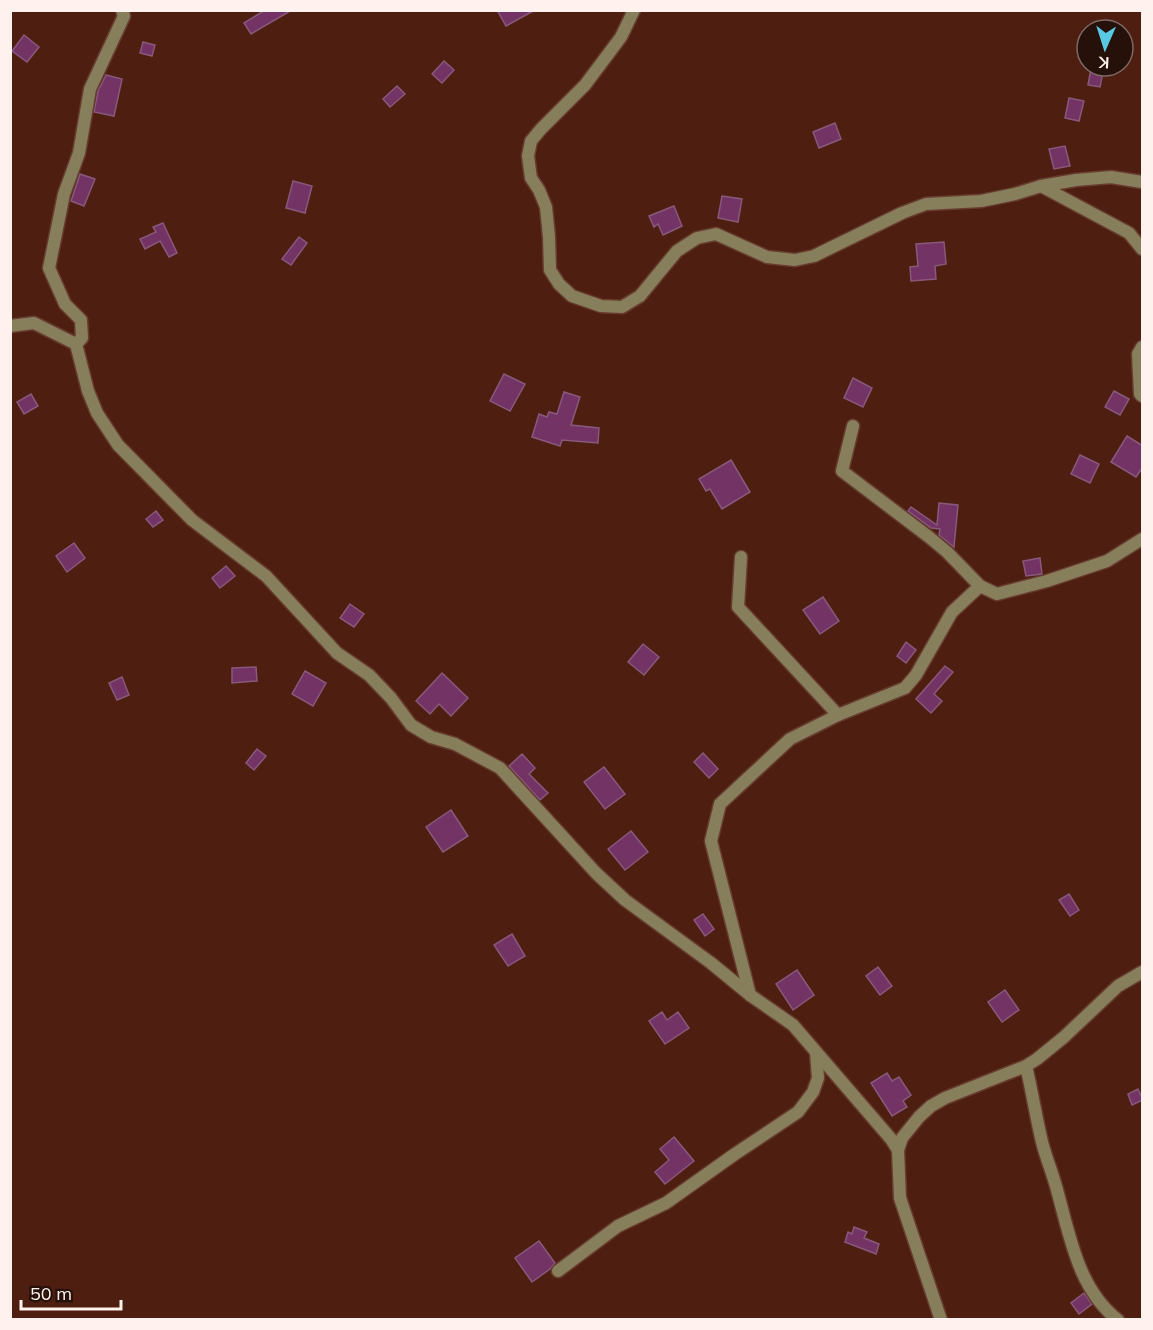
<svg xmlns="http://www.w3.org/2000/svg" width="1153" height="1330" viewBox="0 0 1153 1330" font-family="Mulish,sans-serif">
  <rect width="100%" height="100%" fill="#4e1e10"/>
  <g fill="#743365" stroke="#87597b" stroke-width="1.5">
    <path d="M 265,10 L 292,10 L 251,34 L 244,23 Z"/>
    <path d="M 497,10 L 535,10 L 506,26 Z"/>
    <path d="M 24,35 L 39,47 L 27,62 L 12,51 Z"/>
    <path d="M 143,42 L 155,45 L 152,56 L 140,53 Z"/>
    <path d="M 444,61 L 454,70 L 442,83 L 432,74 Z"/>
    <path d="M 1091,69 L 1103,72 L 1100,87 L 1088,85 Z"/>
    <path d="M 106,75 L 122,79 L 114,116 L 94,112 L 98,91 Z"/>
    <path d="M 397,86 L 405,94 L 390,107 L 383,99 Z"/>
    <path d="M 1069,98 L 1084,101 L 1079,121 L 1065,118 Z"/>
    <path d="M 835,123 L 841,139 L 819,148 L 813,132 Z"/>
    <path d="M 1065,146 L 1070,166 L 1054,169 L 1049,149 Z"/>
    <path d="M 80,174 L 95,179 L 84,206 L 71,201 Z"/>
    <path d="M 293,181 L 312,186 L 305,213 L 286,208 Z"/>
    <path d="M 722,196 L 742,199 L 738,222 L 718,218 Z"/>
    <path d="M 674,206 L 682,226 L 663,235 L 658,224 L 654,227 L 649,216 Z"/>
    <path d="M 163,223 L 177,253 L 169,257 L 160,241 L 145,249 L 140,239 L 156,232 L 153,227 Z"/>
    <path d="M 299,237 L 307,243 L 291,265 L 282,259 Z"/>
    <path d="M 944,242 L 946,264 L 935,266 L 936,279 L 911,281 L 910,267 L 918,266 L 916,244 Z"/>
    <path d="M 504,374 L 525,384 L 510,411 L 490,401 Z"/>
    <path d="M 853,378 L 872,388 L 863,407 L 844,398 Z"/>
    <path d="M 1114,391 L 1129,399 L 1120,415 L 1105,407 Z"/>
    <path d="M 564,392 L 580,397 L 571,425 L 599,428 L 598,443 L 562,440 L 560,446 L 532,437 L 539,414 L 547,417 L 549,412 L 557,414 Z"/>
    <path d="M 31,394 L 38,406 L 24,414 L 17,402 Z"/>
    <path d="M 1127,436 L 1143,446 L 1143,467 L 1136,477 L 1111,462 Z"/>
    <path d="M 1080,455 L 1099,464 L 1090,483 L 1071,474 Z"/>
    <path d="M 731,460 L 750,492 L 722,509 L 710,489 L 706,491 L 699,479 Z"/>
    <path d="M 939,503 L 958,505 L 954,547 L 939,535 L 940,529 L 931,528 L 908,511 L 911,507 L 937,525 Z"/>
    <path d="M 156,511 L 163,520 L 153,527 L 146,519 Z"/>
    <path d="M 74,543 L 85,558 L 67,572 L 56,556 Z"/>
    <path d="M 1040,558 L 1042,574 L 1026,576 L 1023,561 Z"/>
    <path d="M 226,566 L 235,576 L 220,588 L 212,578 Z"/>
    <path d="M 823,597 L 839,621 L 820,634 L 803,610 Z"/>
    <path d="M 350,604 L 364,614 L 354,627 L 340,618 Z"/>
    <path d="M 906,642 L 916,650 L 906,663 L 897,656 Z"/>
    <path d="M 643,644 L 659,657 L 644,675 L 628,662 Z"/>
    <path d="M 945,666 L 953,672 L 934,694 L 942,701 L 931,713 L 916,699 Z"/>
    <path d="M 256,667 L 257,681 L 232,683 L 232,668 Z"/>
    <path d="M 305,671 L 326,683 L 313,706 L 292,694 Z"/>
    <path d="M 442,673 L 468,698 L 451,716 L 439,704 L 430,714 L 416,701 Z"/>
    <path d="M 122,677 L 129,695 L 117,700 L 109,683 Z"/>
    <path d="M 257,749 L 266,756 L 254,770 L 246,763 Z"/>
    <path d="M 703,753 L 718,769 L 709,778 L 694,762 Z"/>
    <path d="M 522,754 L 535,768 L 529,774 L 548,793 L 540,800 L 509,766 Z"/>
    <path d="M 604,767 L 625,794 L 605,809 L 584,782 Z"/>
    <path d="M 451,810 L 468,836 L 443,852 L 426,827 Z"/>
    <path d="M 631,831 L 648,852 L 625,870 L 608,849 Z"/>
    <path d="M 1069,894 L 1079,910 L 1070,916 L 1059,900 Z"/>
    <path d="M 703,914 L 714,929 L 705,936 L 694,920 Z"/>
    <path d="M 512,934 L 525,956 L 508,966 L 494,945 Z"/>
    <path d="M 878,967 L 892,986 L 880,995 L 866,976 Z"/>
    <path d="M 797,970 L 814,995 L 793,1010 L 776,984 Z"/>
    <path d="M 1005,990 L 1019,1010 L 1002,1022 L 988,1002 Z"/>
    <path d="M 662,1012 L 667,1020 L 678,1012 L 689,1028 L 665,1044 L 649,1021 Z"/>
    <path d="M 887,1073 L 892,1081 L 899,1077 L 911,1095 L 903,1101 L 907,1107 L 892,1116 L 871,1083 Z"/>
    <path d="M 1138,1089 L 1143,1100 L 1132,1105 L 1128,1094 Z"/>
    <path d="M 674,1137 L 694,1161 L 665,1184 L 655,1172 L 669,1160 L 660,1149 Z"/>
    <path d="M 854,1227 L 867,1232 L 864,1238 L 879,1244 L 876,1254 L 845,1242 L 848,1232 L 852,1234 Z"/>
    <path d="M 539,1241 L 555,1263 L 550,1269 L 532,1282 L 515,1258 Z"/>
    <path d="M 1084,1293 L 1092,1304 L 1079,1314 L 1071,1303 Z"/>
  </g>
  <g fill="none" stroke-linecap="round" stroke-linejoin="round">
    <defs>
      <g id="minor">
        <path d="M 1041,186 L 1129,233 L 1142,249"/>
        <path d="M 10,326 L 34,323 L 76,344 L 88,391 L 97,413 L 118,445 L 192,520 L 266,576 L 337,653 L 369,675 L 391,698 L 411,725 L 431,737 L 455,744 L 500,768 L 596,873 L 625,900 L 711,963 L 750,995 L 793,1025 L 891,1139 L 898,1150"/>
        <path d="M 76,344 L 82,338 L 81,320 L 65,304 L 49,268 L 64,194 L 79,153 L 90,89 L 124,16 L 122,10"/>
        <path d="M 1142,347 L 1138,354 L 1140,394 L 1142,396"/>
        <path d="M 853,426 L 842,471 L 929,537 L 947,552 L 980,586 L 997,594 L 1047,581 L 1107,561 L 1142,539"/>
        <path d="M 741,557 L 738,607 L 838,715"/>
        <path d="M 750,995 L 711,841 L 720,804 L 790,739 L 838,715 L 905,688 L 916,675 L 952,612 L 980,586"/>
        <path d="M 1026,1066 C 1032,1091 1036,1117 1042,1142 C 1046,1158 1053,1174 1057,1190 C 1070,1236 1078,1289 1118,1320"/>
        <path d="M 558,1271 L 618,1226 L 666,1203 L 735,1154 L 798,1112 L 813,1092 L 818,1078 L 816,1052"/>
      </g>
      <g id="tertiary">
        <path d="M 634,10 L 621,37 L 585,85 L 541,129 L 531,141 L 528,156 L 531,178 L 539,190 L 546,207 L 549,237 L 550,270 L 559,284 L 572,296 L 601,306 L 622,307 L 640,296 L 677,251 L 697,238 L 716,234 L 767,257 L 795,260 L 814,256 L 902,213 L 926,204 L 981,201 L 1015,194 L 1041,186 L 1076,180 L 1111,177 L 1142,182"/>
        <path d="M 941,1320 L 900,1198 L 898,1150 L 902,1138 L 919,1117 L 931,1106 L 945,1098 L 1026,1066 L 1037,1059 L 1064,1037 L 1118,986 L 1142,972"/>
      </g>
    </defs>
    <use href="#minor" stroke="#673c2f" stroke-width="15"/>
    <use href="#tertiary" stroke="#673c2f" stroke-width="15"/>
    <use href="#minor" stroke="#877f5c" stroke-width="12"/>
    <use href="#tertiary" stroke="#877f5c" stroke-width="12"/>
  </g>
  <rect width="1153" height="1330" fill="none" stroke="#fff2ee" stroke-width="24"/>
  <g transform="translate(1105 48) rotate(183)"><circle r="28" fill="#26100a" stroke="#7d6a65" stroke-width="1.5"/>
  <path d="M0-4.5L10 22L0 15L-10 22Z" fill="#59c8e4"/>
  <text y="-9" font-size="16" font-weight="bold" text-anchor="middle" fill="#fff2ee">K</text>
  </g>
  <path d="M21 1300v9h100v-9" fill="none" stroke="#fff2ee" stroke-width="3"/>
  <text x="30" y="1300" font-size="18" fill="#fff2ee" stroke="#26100a" stroke-width="4.5" paint-order="stroke">50 m</text>
</svg>
